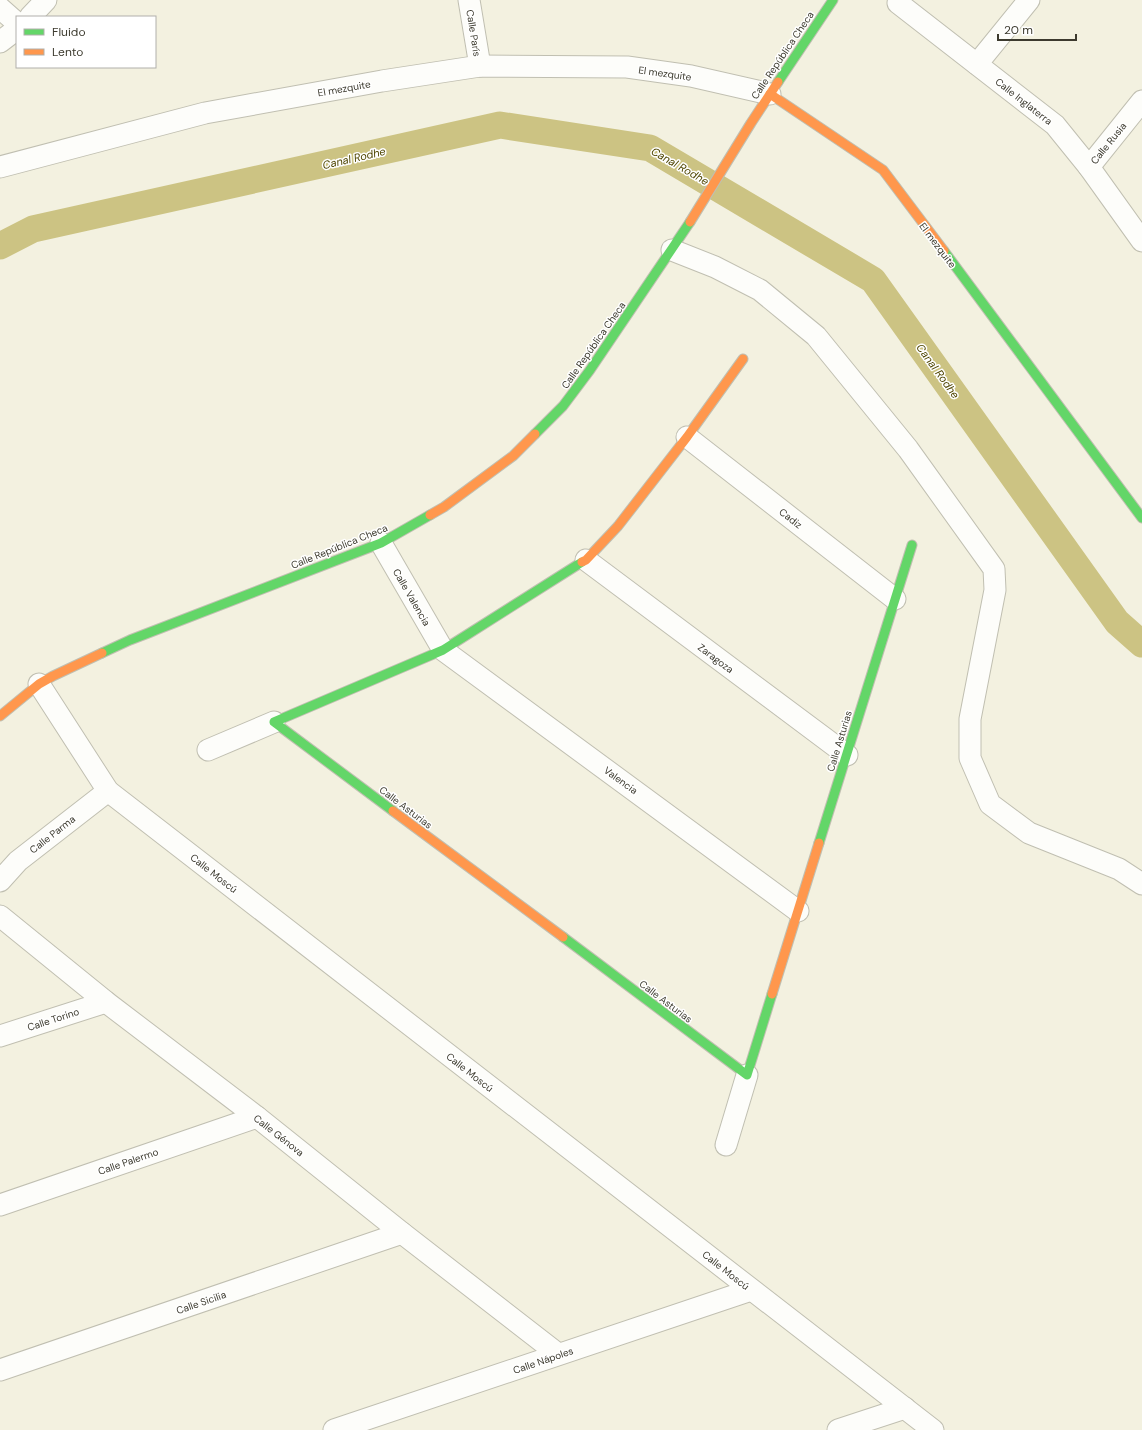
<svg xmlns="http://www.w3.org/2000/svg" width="1142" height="1430" viewBox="0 0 1142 1430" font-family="'DM Sans',sans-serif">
  <rect width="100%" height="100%" fill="#f3f1e0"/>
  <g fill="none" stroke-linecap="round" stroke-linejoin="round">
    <path stroke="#ccc383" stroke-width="27" d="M 0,246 L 33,229 L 500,125 L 650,148 L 873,280 L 1117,622 L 1142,644"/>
    <defs>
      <g id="street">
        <path d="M 469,0 L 480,66"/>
        <path d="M 898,3 L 1055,125 L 1089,167 L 1142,241"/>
        <path d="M 0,8 L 17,23"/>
        <path d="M 30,17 L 46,0"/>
        <path d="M 0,42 L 17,29"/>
        <path d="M 977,64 L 1029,0"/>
        <path d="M 0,167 L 205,113 L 382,81 L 480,66 L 627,67 L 691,76 L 770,94"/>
        <path d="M 1089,167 L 1142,101"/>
        <path d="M 672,250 L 715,267 L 760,290 L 816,336 L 908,449 L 994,569 L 995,590 L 970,719 L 970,758 L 990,804 L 1029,833 L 1119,869 L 1142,884"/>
        <path d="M 687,437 L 895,599"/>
        <path d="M 381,543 L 443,650 L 798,911"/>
        <path d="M 586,560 L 847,755"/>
        <path d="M 39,684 L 108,791 L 933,1430"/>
        <path d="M 208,750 L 274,722"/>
        <path d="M 0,881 L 18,861 L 108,791"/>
        <path d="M 0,916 L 106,1002 L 257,1117 L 402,1233 L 558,1354"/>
        <path d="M 0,1036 L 106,1002"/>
        <path d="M 726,1145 L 747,1075"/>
        <path d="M 0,1205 L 257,1117"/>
        <path d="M 0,1370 L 402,1233"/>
        <path d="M 334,1430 L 751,1290"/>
        <path d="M 838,1430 L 905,1408"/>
      </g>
      <g id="fast">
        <path d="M 778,82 L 833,0"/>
        <path d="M 944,251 L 1142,518"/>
        <path d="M 535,434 L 563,406 L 590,370 L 690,222"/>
        <path d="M 102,653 L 130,640 L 381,543 L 430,515"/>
        <path d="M 393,811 L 274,722 L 443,650 L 582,562"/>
        <path d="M 819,843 L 912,545"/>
        <path d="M 563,937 L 747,1075 L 772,994"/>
      </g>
      <g id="slow">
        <path d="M 770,94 L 883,170 L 944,251"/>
        <path d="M 690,222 L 751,123 L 778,82"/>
        <path d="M 430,515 L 444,507 L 513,456 L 535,434"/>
        <path d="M 582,562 L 586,560 L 618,526 L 687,437 L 743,359"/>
        <path d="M 0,716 L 39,684 L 53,676 L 102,653"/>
        <path d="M 393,811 L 563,937"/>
        <path d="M 772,994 L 819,843"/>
      </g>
    </defs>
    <use href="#street" stroke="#c0bfb1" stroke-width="23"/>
    <use href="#fast" stroke="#c0bfb1" stroke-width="11"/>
    <use href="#slow" stroke="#c0bfb1" stroke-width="11"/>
    <use href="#street" stroke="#fdfdfa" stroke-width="21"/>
    <use href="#fast" stroke="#63d668" stroke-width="9"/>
    <use href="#slow" stroke="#ff974d" stroke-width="9"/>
  </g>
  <g text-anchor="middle" stroke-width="3" stroke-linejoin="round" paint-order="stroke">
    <g font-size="10" fill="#3c3a2e" stroke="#fff">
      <text transform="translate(474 33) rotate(81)" y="4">Calle París</text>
      <text transform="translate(782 55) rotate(-56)" y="4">Calle República Checa</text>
      <text transform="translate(665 73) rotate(8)" y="4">El mezquite</text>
      <text transform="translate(344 88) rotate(-10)" y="4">El mezquite</text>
      <text transform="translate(1024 101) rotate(38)" y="4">Calle Inglaterra</text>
      <text transform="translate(1108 143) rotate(-51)" y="4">Calle Rusia</text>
      <text transform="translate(938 245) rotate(53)" y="4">El mezquite</text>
      <text transform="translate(593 345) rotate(-55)" y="4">Calle República Checa</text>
      <text transform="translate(791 518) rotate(38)" y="4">Cadiz</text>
      <text transform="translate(339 546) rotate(-22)" y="4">Calle República Checa</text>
      <text transform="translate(412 597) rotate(60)" y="4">Calle Valencia</text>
      <text transform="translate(716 658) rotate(37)" y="4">Zaragoza</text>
      <text transform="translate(839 741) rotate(-73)" y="4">Calle Asturias</text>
      <text transform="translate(621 780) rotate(36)" y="4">Valencia</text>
      <text transform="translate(406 807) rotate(37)" y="4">Calle Asturias</text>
      <text transform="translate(52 834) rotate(-38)" y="4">Calle Parma</text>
      <text transform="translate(214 873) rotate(38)" y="4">Calle Moscú</text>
      <text transform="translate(666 1001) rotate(37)" y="4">Calle Asturias</text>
      <text transform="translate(53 1019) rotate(-18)" y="4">Calle Torino</text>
      <text transform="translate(470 1072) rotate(38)" y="4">Calle Moscú</text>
      <text transform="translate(279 1135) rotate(38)" y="4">Calle Génova</text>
      <text transform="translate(128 1161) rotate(-19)" y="4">Calle Palermo</text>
      <text transform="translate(726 1270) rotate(38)" y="4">Calle Moscú</text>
      <text transform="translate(201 1302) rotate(-19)" y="4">Calle Sicilia</text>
      <text transform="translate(543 1360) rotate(-19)" y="4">Calle Nápoles</text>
    </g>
    <g font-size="11" font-style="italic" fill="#4e4500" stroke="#fff">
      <text transform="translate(354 158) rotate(-13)" y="4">Canal Rodhe</text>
      <text transform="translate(680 166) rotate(30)" y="4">Canal Rodhe</text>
      <text transform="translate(938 371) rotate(54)" y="4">Canal Rodhe</text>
    </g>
  </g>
  <rect x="16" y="16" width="140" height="52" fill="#ffffff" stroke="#b1b0ab"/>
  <rect x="24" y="29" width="20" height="6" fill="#63d668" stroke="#b1b0ab"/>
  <text x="52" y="36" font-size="12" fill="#3c3a2e">Fluido</text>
  <rect x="24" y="49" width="20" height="6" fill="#ff974d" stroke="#b1b0ab"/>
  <text x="52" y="56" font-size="12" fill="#3c3a2e">Lento</text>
  <path d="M998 34v6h78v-6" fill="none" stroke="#3c3a2e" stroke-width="2"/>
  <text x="1004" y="34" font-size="12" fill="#3c3a2e" stroke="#ffffff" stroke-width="3" paint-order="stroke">20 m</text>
</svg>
